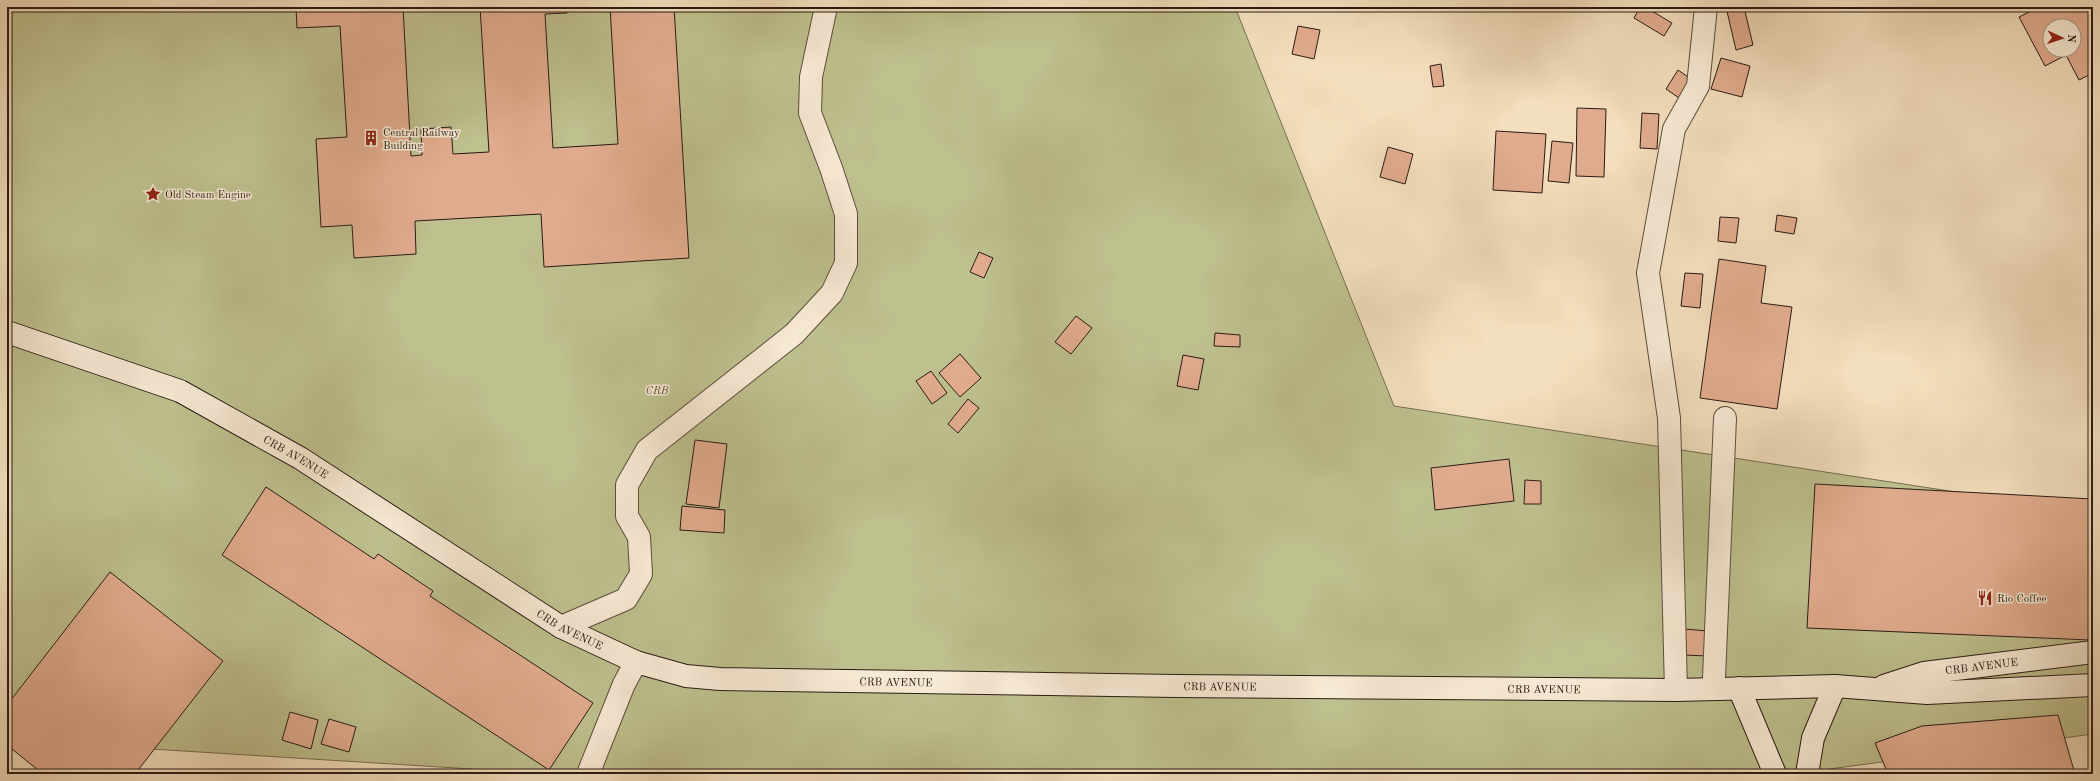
<svg xmlns="http://www.w3.org/2000/svg" width="2100" height="781" viewBox="0 0 2100 781" font-family="'Old Standard TT',serif">
  <rect width="100%" height="100%" fill="#f3debd"/>
  <filter id="stains"><feTurbulence type="fractalNoise" baseFrequency=".005" numOctaves="4"/><feColorMatrix values="0 0 0 0 .2 0 0 0 0 .09 0 0 0 0 .02 0 0 0 .5 -.17"/></filter>
  <radialGradient id="worn" r=".72"><stop offset=".6" stop-color="#630" stop-opacity="0"/><stop offset="1" stop-color="#630" stop-opacity=".3"/></radialGradient>
  <path fill="#bec08e" stroke="#746e51" d="M 7,7 L 1235,7 L 1394,406 L 2093,513 L 2093,734 L 1792,774 L 552,774 L 7,740 Z"/>
  <g fill="#e1ac8e" stroke="#291b14" fill-rule="evenodd">
    <path d="M 296,7 L 403,7 L 411,156 L 422,155 L 421,129 L 451,127 L 453,154 L 489,152 L 480,7 L 566,7 L 567,13 L 545,14 L 553,148 L 618,144 L 610,7 L 674,7 L 689,258 L 544,267 L 541,214 L 415,221 L 416,254 L 354,258 L 352,225 L 321,227 L 316,139 L 347,137 L 340,26 L 297,28 Z"/>
    <path d="M 1640,7 L 1645,7 L 1672,23 L 1664,36 L 1634,18 Z"/>
    <path d="M 1726,7 L 1744,7 L 1753,45 L 1736,50 Z"/>
    <path d="M 2039,7 L 2093,7 L 2093,73 L 2079,80 L 2066,55 L 2045,66 L 2019,17 ZM 2050,26 L 2074,26 L 2074,50 L 2050,50 Z"/>
    <path d="M 1298,26 L 1320,30 L 1314,59 L 1292,54 Z"/>
    <path d="M 1721,58 L 1750,66 L 1742,97 L 1711,89 Z"/>
    <path d="M 1441,64 L 1444,86 L 1433,87 L 1430,66 Z"/>
    <path d="M 1678,70 L 1694,81 L 1682,100 L 1666,89 Z"/>
    <path d="M 1577,108 L 1606,109 L 1604,177 L 1576,176 Z"/>
    <path d="M 1642,113 L 1659,114 L 1657,149 L 1640,148 Z"/>
    <path d="M 1496,131 L 1546,134 L 1542,193 L 1493,190 Z"/>
    <path d="M 1552,141 L 1573,143 L 1569,183 L 1548,181 Z"/>
    <path d="M 1388,147 L 1413,154 L 1405,184 L 1380,177 Z"/>
    <path d="M 1777,215 L 1797,218 L 1794,234 L 1775,231 Z"/>
    <path d="M 1720,217 L 1739,218 L 1736,243 L 1718,241 Z"/>
    <path d="M 979,252 L 993,258 L 984,278 L 970,272 Z"/>
    <path d="M 1719,259 L 1766,266 L 1761,303 L 1792,307 L 1777,409 L 1700,398 Z"/>
    <path d="M 1685,273 L 1703,274 L 1700,308 L 1681,306 Z"/>
    <path d="M 1076,316 L 1092,328 L 1071,354 L 1055,342 Z"/>
    <path d="M 1215,333 L 1240,335 L 1240,347 L 1214,346 Z"/>
    <path d="M 960,354 L 981,378 L 960,397 L 939,373 Z"/>
    <path d="M 1183,355 L 1204,359 L 1198,390 L 1177,386 Z"/>
    <path d="M 931,371 L 947,393 L 932,404 L 916,381 Z"/>
    <path d="M 968,399 L 979,408 L 958,433 L 948,424 Z"/>
    <path d="M 695,440 L 727,444 L 719,508 L 686,504 Z"/>
    <path d="M 1509,459 L 1514,501 L 1435,510 L 1431,468 Z"/>
    <path d="M 1525,480 L 1541,481 L 1541,504 L 1524,504 Z"/>
    <path d="M 1815,484 L 2093,499 L 2093,614 L 2090,640 L 1807,628 Z"/>
    <path d="M 266,487 L 374,559 L 378,554 L 433,591 L 430,596 L 593,703 L 549,770 L 222,555 Z"/>
    <path d="M 682,506 L 725,510 L 724,533 L 680,530 Z"/>
    <path d="M 110,572 L 223,661 L 135,774 L 43,774 L 7,745 L 7,705 Z"/>
    <path d="M 1684,629 L 1709,631 L 1708,656 L 1683,655 Z"/>
    <path d="M 290,712 L 318,720 L 311,749 L 282,740 Z"/>
    <path d="M 2058,715 L 2075,774 L 1888,774 L 1875,743 L 1922,726 Z"/>
    <path d="M 329,719 L 356,727 L 349,752 L 321,744 Z"/>
  </g>
  <g fill="none" stroke-linecap="round" stroke-linejoin="round">
    <defs>
      <g id="street">
        <path d="M 561,627 L 626,599 L 641,574 L 639,537 L 627,516 L 627,485 L 647,450 L 794,334 L 832,293 L 846,263 L 846,214 L 831,168 L 810,113 L 811,77 L 826,7"/>
        <path d="M 1714,678 L 1725,418"/>
        <path d="M 1676,690 L 1669,418 L 1648,273 L 1674,129 L 1698,86 L 1706,7"/>
        <path d="M 588,774 L 624,684 L 636,662"/>
      </g>
      <g id="secondary">
        <path id="s1" d="M 7,332 L 180,391 L 300,458 L 561,627 L 636,662 L 686,676 L 720,679 L 1176,686 L 1676,690 L 1835,686 L 1927,693 L 2093,685"/>
        <path id="s2" d="M 1884,686 L 1924,673 L 2093,652"/>
        <path d="M 1739,688 L 1775,774"/>
        <path d="M 1807,774 L 1813,738 L 1835,686"/>
      </g>
    </defs>
    <use href="#street" stroke="#5c4c3e" stroke-width="24"/>
    <use href="#secondary" stroke="#291b14" stroke-width="24"/>
    <use href="#street" stroke="#f7ead4" stroke-width="22"/>
    <use href="#secondary" stroke="#f7ead4" stroke-width="22"/>
  </g>
  <defs>
    <symbol id="building-bare" viewBox="-9 -9 18 18"><path d="M-4-6H4V6H1V3H-1V6H-4ZM-2.5-4.3h1.7v1.8h-1.7ZM.8-4.3h1.7v1.8H.8ZM-2.5-1h1.7V.8h-1.7ZM.8-1h1.7V.8H.8Z" fill="#8f2418" stroke="#f7ead4" stroke-width="2.5" paint-order="stroke"/></symbol>
    <symbol id="sight-bare" viewBox="-9 -9 18 18"><path d="M0-6L1.8-2.2L6-1.7L2.9 1.2L3.7 5.4L0 3.3L-3.7 5.4L-2.9 1.2L-6-1.7L-1.8-2.2Z" fill="#8f2418" stroke="#f7ead4" stroke-width="2.5" paint-order="stroke"/></symbol>
    <symbol id="restaurant-bare" viewBox="-9 -9 18 18"><path d="M-5-6h1v4h1v-4h1v4h1v-4h1v5L-1.5 .5V6h-2V.5L-5-1ZM5-6V6H3V1.5H1.5Q1.5-4 5-6Z" fill="#8f2418" stroke="#f7ead4" stroke-width="2.5" paint-order="stroke"/></symbol>
  </defs>
  <g fill-rule="evenodd">
    <use href="#building-bare" x="360" y="127" width="22" height="22"/>
    <use href="#sight-bare" x="142" y="183" width="22" height="22"/>
    <use href="#restaurant-bare" x="1974" y="587" width="22" height="22"/>
  </g>
  <g text-anchor="middle" stroke-width="3" stroke-linejoin="round" paint-order="stroke">
    <g font-size="11" fill="#291b14" stroke="#f7ead4" text-anchor="start">
      <text x="383" y="136">Central Railway<tspan x="383" dy="13">Building</tspan></text>
      <text x="165" y="198">Old Steam Engine</text>
      <text x="1997" y="602">Rio Coffee</text>
    </g>
    <g font-size="11" font-style="italic" fill="#564d39" stroke="#f7ead4">
      <text x="657" y="394">CRB</text>
    </g>
    <g font-size="11" fill="#291b14" stroke="#f7ead4">
      <text dy="4" stroke="none"><textPath href="#s1" startOffset="316">CRB AVENUE</textPath></text>
      <text dy="4" stroke="none"><textPath href="#s1" startOffset="640">CRB AVENUE</textPath></text>
      <text dy="4" stroke="none"><textPath href="#s2" startOffset="100">CRB AVENUE</textPath></text>
      <text dy="4" stroke="none"><textPath href="#s1" startOffset="976">CRB AVENUE</textPath></text>
      <text dy="4" stroke="none"><textPath href="#s1" startOffset="1300">CRB AVENUE</textPath></text>
      <text dy="4" stroke="none"><textPath href="#s1" startOffset="1624">CRB AVENUE</textPath></text>
    </g>
  </g>
  <rect width="2100" height="781" fill="none" stroke="#f3debd" stroke-width="24"/>
  <rect x="8" y="8" width="2084" height="765" fill="none" stroke="#291b14" stroke-width="2"/>
  <rect x="12" y="12" width="2076" height="757" fill="none" stroke="#291b14"/>
  <g transform="translate(2062 38) rotate(93)"><circle r="19" fill="#f7ead4" stroke="#a59787"/>
  <path d="M0-3L7 15L0 10L-7 15Z" fill="#8f2418"/>
  <text y="-6" font-size="11" font-weight="bold" text-anchor="middle" fill="#291b14">N</text>
  </g>
  <rect width="100%" height="100%" filter="url(#stains)"/>
  <rect width="100%" height="100%" fill="url(#worn)"/>
</svg>
